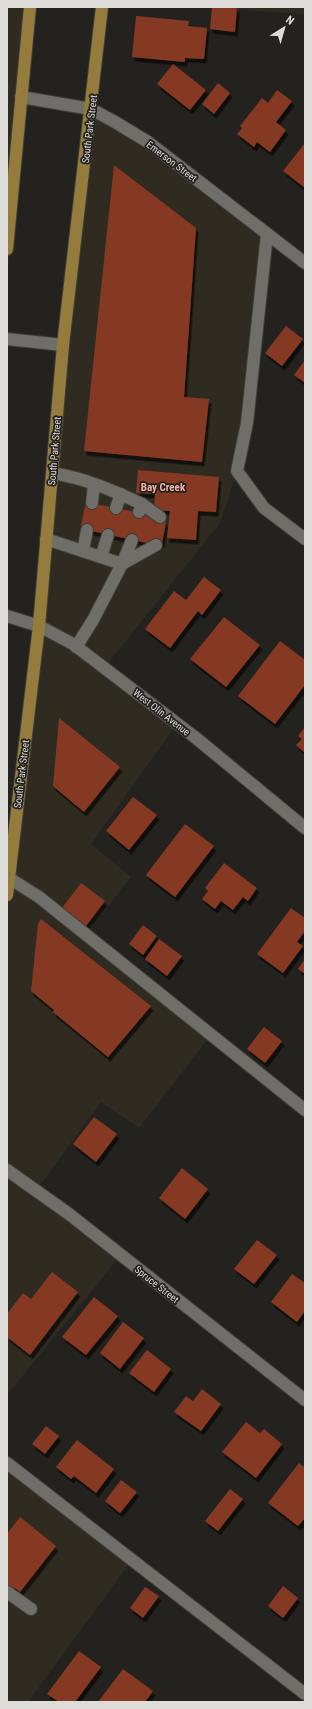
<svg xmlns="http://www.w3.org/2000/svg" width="312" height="1709" viewBox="0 0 312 1709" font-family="'Roboto Condensed',sans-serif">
  <defs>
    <filter id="shadow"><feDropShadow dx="2.5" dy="4.5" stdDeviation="0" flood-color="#0009"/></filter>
  </defs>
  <rect width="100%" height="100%" fill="#24221e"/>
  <g fill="#2f2b21">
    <path d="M 7,7 L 33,7 L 7,278 Z"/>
    <path d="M 187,7 L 305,7 L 305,14 Z"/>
    <path d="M 91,109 L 267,234 L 237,471 L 220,523 L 105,667 L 177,724 L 91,844 L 131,877 L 86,935 L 211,1035 L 139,1128 L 101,1102 L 36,1191 L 121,1255 L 7,1395 L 7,895 Z"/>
    <path d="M 7,1463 L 132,1560 L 28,1702 L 7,1702 Z"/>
  </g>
  <g fill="#853924" filter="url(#shadow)">
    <path d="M 212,7 L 237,8 L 235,32 L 210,29 Z"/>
    <path d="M 136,16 L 189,21 L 188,26 L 207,28 L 204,59 L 185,58 L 185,62 L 132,57 Z"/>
    <path d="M 173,64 L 206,90 L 190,110 L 157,84 Z"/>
    <path d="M 218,83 L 230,93 L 214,114 L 202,104 Z"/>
    <path d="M 277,90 L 292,101 L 276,122 L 286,130 L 270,152 L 257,142 L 254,147 L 237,134 L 242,128 L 240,126 L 262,98 L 268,103 Z"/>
    <path d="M 305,143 L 305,188 L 283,171 Z"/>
    <path d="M 114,165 L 196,228 L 184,397 L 209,399 L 202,462 L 84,451 Z"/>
    <path d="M 286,326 L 303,339 L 282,366 L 265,353 Z"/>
    <path d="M 305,360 L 305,383 L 294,375 Z"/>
    <path d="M 138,470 L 219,477 L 216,512 L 198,511 L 196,540 L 167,538 L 170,511 L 154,510 L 155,494 L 136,493 Z"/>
    <path d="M 90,503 L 162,517 L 166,523 L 162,543 L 156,545 L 87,530 L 81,525 L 85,506 Z"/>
    <path d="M 204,577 L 221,590 L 202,615 L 198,611 L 170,648 L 145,629 L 174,591 L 186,600 Z"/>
    <path d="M 224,617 L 260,645 L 226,687 L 190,659 Z"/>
    <path d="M 280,641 L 305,660 L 305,685 L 275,724 L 238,696 Z"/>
    <path d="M 59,718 L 120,767 L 84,812 L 53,786 Z"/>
    <path d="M 305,727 L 305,753 L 296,745 L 302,739 L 298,736 Z"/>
    <path d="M 133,797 L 157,815 L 129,850 L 106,831 Z"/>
    <path d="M 185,824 L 214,846 L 175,897 L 146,875 Z"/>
    <path d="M 224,863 L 257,888 L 248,901 L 243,897 L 233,910 L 221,901 L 215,909 L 202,899 L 208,891 L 205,888 Z"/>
    <path d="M 81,883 L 105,901 L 86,926 L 62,908 Z"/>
    <path d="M 291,908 L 305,918 L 305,931 L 297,942 L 303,946 L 283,973 L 257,954 Z"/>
    <path d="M 41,919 L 151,1006 L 108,1057 L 53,1012 L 54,1010 L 31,991 L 38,924 Z"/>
    <path d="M 143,925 L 157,936 L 143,955 L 129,944 Z"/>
    <path d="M 159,939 L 182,956 L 167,976 L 145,959 Z"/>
    <path d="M 305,959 L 305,974 L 298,969 Z"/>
    <path d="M 264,1027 L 282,1041 L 265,1063 L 247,1049 Z"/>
    <path d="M 94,1117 L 117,1134 L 96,1162 L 73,1144 Z"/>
    <path d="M 182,1168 L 208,1189 L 185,1219 L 159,1198 Z"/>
    <path d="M 257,1240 L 277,1255 L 254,1284 L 234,1269 Z"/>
    <path d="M 52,1272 L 78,1292 L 30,1355 L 7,1337 L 7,1314 L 23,1293 L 31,1299 Z"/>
    <path d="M 292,1274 L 305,1283 L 305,1311 L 297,1322 L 271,1302 Z"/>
    <path d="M 94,1297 L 118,1316 L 86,1355 L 62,1337 Z"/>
    <path d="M 123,1322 L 144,1338 L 120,1369 L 100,1353 Z"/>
    <path d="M 147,1350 L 171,1369 L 154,1392 L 129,1373 Z"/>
    <path d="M 202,1389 L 221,1404 L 201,1431 L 174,1412 L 186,1396 L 193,1401 Z"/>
    <path d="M 246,1422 L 260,1433 L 264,1429 L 282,1444 L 256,1478 L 222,1452 Z"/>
    <path d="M 46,1426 L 59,1436 L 45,1454 L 32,1444 Z"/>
    <path d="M 77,1440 L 114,1469 L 96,1493 L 74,1476 L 71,1479 L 56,1467 Z"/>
    <path d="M 299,1463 L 305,1468 L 305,1518 L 298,1526 L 268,1503 Z"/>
    <path d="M 121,1480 L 137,1492 L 120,1513 L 105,1501 Z"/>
    <path d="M 230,1489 L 243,1499 L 218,1531 L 205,1521 Z"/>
    <path d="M 20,1517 L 56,1546 L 20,1592 L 15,1588 L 13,1591 L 7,1586 L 7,1534 Z"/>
    <path d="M 283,1586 L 298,1598 L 283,1618 L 268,1606 Z"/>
    <path d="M 145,1587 L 159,1596 L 143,1618 L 130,1608 Z"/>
    <path d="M 79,1651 L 101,1667 L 75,1702 L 59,1702 L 47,1694 Z"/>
    <path d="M 123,1669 L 153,1691 L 145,1702 L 98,1702 Z"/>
  </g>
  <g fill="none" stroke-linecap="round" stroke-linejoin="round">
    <defs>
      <g id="service">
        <path d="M 267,234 L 247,423 L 237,471 L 264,508 L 305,539"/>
        <path d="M 52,473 C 84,478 112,490 142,504 L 139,512"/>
        <path d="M 92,503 L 94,484"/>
        <path d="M 142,504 L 160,517"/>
        <path d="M 116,508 L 121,494"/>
        <path d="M 46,539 L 122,564 L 93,620 L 76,647"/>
        <path d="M 83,551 L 87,530"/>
        <path d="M 101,557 L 108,535"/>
        <path d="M 122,564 L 156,545"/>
        <path d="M 122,564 L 132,540"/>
        <path d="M 9,878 L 39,897 L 305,1110"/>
        <path d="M 7,1463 L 305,1694"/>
        <path d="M 7,1592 L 31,1609"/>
      </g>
      <g id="minor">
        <path d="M 21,97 L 91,109 L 115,122 L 148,142 L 305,263"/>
        <path d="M 7,339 L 63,345"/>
        <path d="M 7,1170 L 69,1214 L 305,1400"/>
      </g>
      <path id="tertiary" d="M 7,616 L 39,626 L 73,644 L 196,738 L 305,828"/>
      <g id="primary">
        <path d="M 7,249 L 30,7"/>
        <path d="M 7,895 L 39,626 L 63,345 L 102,7"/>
      </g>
    </defs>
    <use href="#service" stroke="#3f3e3a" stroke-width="14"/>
    <use href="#minor" stroke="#3f3e3a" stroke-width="14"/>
    <use href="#tertiary" stroke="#3f3e3a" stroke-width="14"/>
    <use href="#primary" stroke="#3f3e3a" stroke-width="14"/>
    <use href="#service" stroke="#706e68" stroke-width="12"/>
    <use href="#minor" stroke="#706e68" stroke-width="12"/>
    <use href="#tertiary" stroke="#706e68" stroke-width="12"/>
    <use href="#primary" stroke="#957c3d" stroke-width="12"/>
  </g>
  <g text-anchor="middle" stroke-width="3.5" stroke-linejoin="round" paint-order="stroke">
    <g font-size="10" fill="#dddcd9" stroke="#24221e">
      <text transform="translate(89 129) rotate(-83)" y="4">South Park Street</text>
      <text transform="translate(172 161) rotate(37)" y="4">Emerson Street</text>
      <text transform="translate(54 451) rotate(-85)" y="4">South Park Street</text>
      <text transform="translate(162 712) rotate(38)" y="4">West Olin Avenue</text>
      <text transform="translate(21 774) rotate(-83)" y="4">South Park Street</text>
      <text transform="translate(157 1284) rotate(38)" y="4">Spruce Street</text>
    </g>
    <g font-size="11" font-weight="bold" fill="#f5b3a5" stroke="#24221e">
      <text x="163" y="491">Bay Creek</text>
    </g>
  </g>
  <rect width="312" height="1709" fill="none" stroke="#dddcd9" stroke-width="16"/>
  <g transform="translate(284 28) rotate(37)" stroke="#24221e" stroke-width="3" paint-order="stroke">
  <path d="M0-3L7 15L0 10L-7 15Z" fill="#dddcd9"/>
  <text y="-6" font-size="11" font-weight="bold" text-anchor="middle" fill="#dddcd9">N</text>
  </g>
</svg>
